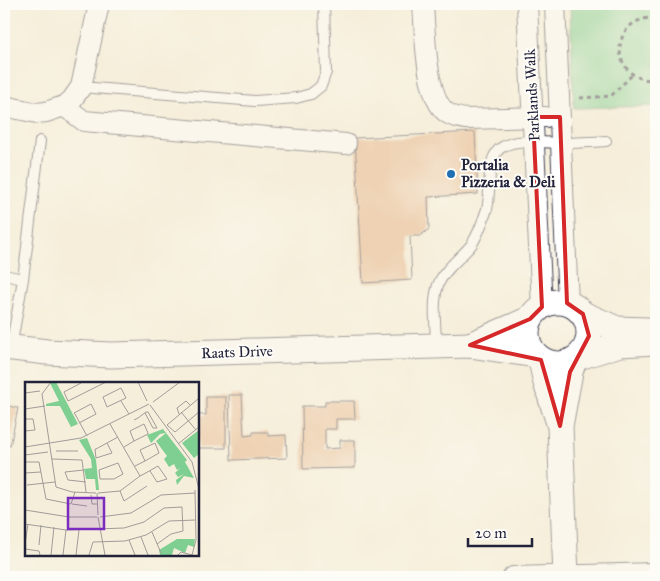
<svg xmlns="http://www.w3.org/2000/svg" width="660" height="581" viewBox="0 0 660 581" font-family="'IM FELL Great Primer',serif">
  <rect width="100%" height="100%" fill="#fdfcf7"/>
  <filter id="ink" filterUnits="userSpaceOnUse"><feTurbulence type="fractalNoise" baseFrequency=".02" numOctaves="2"/><feDisplacementMap in="SourceGraphic" scale="10" xChannelSelector="R" yChannelSelector="G"/><feConvolveMatrix kernelMatrix="1 2 1 2 8 2 1 2 1" color-interpolation-filters="sRGB"/></filter>
  <filter id="wash" filterUnits="userSpaceOnUse"><feTurbulence type="fractalNoise" baseFrequency=".0096" numOctaves="4" result="noise"/><feDisplacementMap in="SourceGraphic" scale="20" xChannelSelector="R" yChannelSelector="G"/><feGaussianBlur stdDeviation="1.12" result="paint"/><feColorMatrix in="noise" values="0 0 0 0 0 0 0 0 0 0 0 0 0 0 0 0 0 1.4 0 .05"/><feComposite in="paint" operator="in"/></filter>
  <g filter="url(#wash)">
    <rect width="100%" height="100%" fill="#f5eeda"/>
    <path fill="#7ecf91" stroke="#507866" d="M 570,4 L 656,4 L 656,106 L 574,108 Z"/>
    <g id="blocks">
      <g fill="#e5af83">
        <path d="M 475,132 L 478,194 L 428,197 L 429,229 L 420,236 L 410,236 L 412,280 L 363,283 L 355,138 Z"/>
        <path d="M 229,395 L 242,395 L 244,436 L 253,435 L 253,432 L 268,432 L 268,436 L 286,435 L 287,458 L 231,460 Z"/>
        <path d="M 206,397 L 226,397 L 226,448 L 198,448 L 198,415 L 206,415 Z"/>
        <path d="M 325,401 L 354,401 L 355,419 L 336,419 L 336,429 L 325,429 L 325,449 L 340,448 L 340,440 L 355,440 L 355,468 L 303,469 L 302,406 L 325,406 Z"/>
        <path d="M 4,405 L 18,408 L 10,446 L 4,445 Z"/>
      </g>
    </g>
  </g>
  <g filter="url(#ink)">
    <use href="#blocks" fill-opacity="0" stroke="#424153" stroke-width="1"/>
    <g fill="none" stroke-linecap="round" stroke-linejoin="round">
      <defs>
        <g id="service">
          <path d="M 81,87 L 255,101 L 296,98 L 311,94 L 321,86 L 326,72 L 324,4"/>
          <path d="M 4,275 L 23,279"/>
          <path d="M 436,345 C 436,327 432,303 438,285 C 444,269 462,257 472,244 C 479,233 483,221 487,209 C 492,191 484,155 504,146 C 520,138 542,143 560,143 C 575,143 590,142 606,141"/>
          <path d="M 11,348 L 23,279 L 40,141"/>
        </g>
        <g id="minor">
          <path d="M 423,4 C 425,29 425,98 447,113 C 453,117 459,118 466,119 L 546,117"/>
          <path d="M 527,4 L 542,307"/>
          <path d="M 555,4 L 568,304"/>
          <path d="M 4,106 L 37,113 L 46,112 L 64,106 L 71,101 L 81,87 L 99,4"/>
          <path d="M 64,106 L 84,121 L 346,144"/>
          <path d="M 513,577 L 656,573"/>
        </g>
        <g id="tertiary">
          <circle cx="558" cy="333" r="31"/>
          <path d="M 583,314 L 617,329 L 647,330"/>
          <path d="M 470,345 L 530,319"/>
          <path d="M 4,347 L 47,352 L 111,355 L 470,345 L 536,355"/>
          <path d="M 579,357 L 620,344 L 656,342"/>
          <path d="M 541,360 L 546,383 L 559,423"/>
          <path d="M 566,577 L 560,426 L 570,372 L 574,360"/>
        </g>
      </defs>
      <use href="#service" stroke="#424153" stroke-width="12"/>
      <use href="#minor" stroke="#424153" stroke-width="22"/>
      <use href="#tertiary" stroke="#424153" stroke-width="27"/>
      <g stroke="#424153" stroke-width="3" stroke-dasharray="4 4" stroke-linecap="butt">
        <path d="M 656,18 C 607,16 609,83 656,80"/>
        <path d="M 580,98 L 611,96 L 633,74"/>
      </g>
      <use href="#service" stroke="#fff" stroke-width="10"/>
      <use href="#minor" stroke="#fff" stroke-width="20"/>
      <use href="#tertiary" stroke="#fff" stroke-width="25"/>
    </g>
  </g>
  <path d="M0 0H660V581H0ZM 533,117 L 560,117 L 567,303 L 583,314 L 589,336 L 570,372 L 560,426 L 541,360 L 470,345 L 530,319 L 542,307 Z" fill="#f5eeda" fill-opacity=".55" fill-rule="evenodd"/>
  <path fill="none" stroke="#d62828" stroke-width="4" stroke-linejoin="round" d="M 533,117 L 560,117 L 567,303 L 583,314 L 589,336 L 570,372 L 560,426 L 541,360 L 470,345 L 530,319 L 542,307 Z"/>
  <circle fill="#1f6fb2" stroke="#fdfcf7" stroke-width="2" cx="451" cy="174" r="5"/>
  <g text-anchor="middle" stroke-width="4" stroke-linejoin="round" paint-order="stroke">
    <g font-size="15" fill="#22223b" stroke="#fdfcf7">
      <text transform="translate(532 95) rotate(-93)" y="5">Parklands Walk</text>
      <text transform="translate(237 352) rotate(-2)" y="5">Raats Drive</text>
    </g>
    <g font-size="15" font-weight="bold" fill="#22223b" stroke="#fdfcf7" text-anchor="start">
      <text x="461" y="170">Portalia<tspan x="461" dy="17">Pizzeria &amp; Deli</tspan></text>
    </g>
  </g>
  <g transform="translate(25 382)">
    <rect width="174" height="174" fill="#f5eeda"/>
    <path d="M 31,0 L 53,42 L 46,45 L 35,24 L 21,24 L 21,22 L 34,19 L 25,1 ZM 138,47 L 162,78 L 160,80 L 169,96 L 159,94 L 152,103 L 151,98 L 159,92 L 153,95 L 150,91 L 155,86 L 152,88 L 149,82 L 144,85 L 139,77 L 142,74 L 131,59 L 141,51 L 135,52 L 126,61 L 122,53 ZM 174,48 L 174,72 L 169,76 L 157,61 ZM 62,56 L 71,78 L 74,108 L 71,108 L 70,97 L 61,97 L 59,87 L 67,86 L 66,77 L 54,58 ZM 152,157 L 170,157 L 169,165 L 163,163 L 160,171 L 149,166 L 147,173 L 135,173 L 134,168 Z" fill="#7ecf91"/>
    <path fill="none" stroke="#a19c9a" stroke-width="1" d="M 26,0 L 17,12 L 31,105 L 47,110 L 71,111M 113,0 L 122,19M 56,1 L 39,10 L 43,19 L 81,0M 96,6 L 101,16 L 82,25 L 78,15 ZM 0,11 L 15,9M 173,17 L 142,43 L 150,50 L 174,30M 96,19 L 104,32M 128,20 L 155,0M 125,23 L 167,80 L 174,107M 0,27 L 20,24M 156,30 L 171,48M 154,32 L 152,26 L 161,19 L 165,23M 0,37 L 8,37 L 10,48 L 0,49M 109,38 L 113,36 L 121,30 L 123,30 L 132,46 L 128,46 L 120,31M 54,41 L 71,32 L 66,22 L 49,31 L 50,32 L 62,54M 85,42 L 115,94M 82,61 L 87,71 L 71,76 L 70,67 L 71,67 L 93,55M 153,62 L 174,45M 0,65 L 56,56 L 124,22M 99,65 L 109,59 L 123,52 L 123,51 L 119,42 L 105,49 L 109,59M 31,69 L 53,69M 0,73 L 23,70M 27,77 L 57,78 L 61,110M 0,80 L 14,80 L 21,117 L 46,122 L 50,110M 93,81 L 98,92 L 89,97 L 75,97 L 74,88 ZM 110,84 L 120,79 L 134,71 L 130,61 L 115,68 L 120,79M 59,88 L 40,90 L 43,98 L 61,100M 0,91 L 16,90M 2,103 L 30,100M 95,109 L 99,119 L 122,104M 72,111 L 73,133M 73,111 L 95,109 L 115,94 L 119,92 L 133,84 L 142,97 L 132,100 L 125,89M 66,113 L 67,122 L 73,122M 47,122 L 62,124M 0,128 L 44,135 L 72,135M 73,135 L 80,173M 75,135 L 106,131 L 136,113 L 170,111M 0,142 L 41,148 L 99,146 L 119,140 L 139,126 L 157,125 L 158,149 L 146,152 L 132,162M 127,150 L 136,171M 116,155 L 123,173M 104,158 L 110,173M 0,162 L 3,142M 14,163 L 16,143M 0,167 L 14,169 L 15,173M 26,173 L 29,145M 38,173 L 41,148M 51,173 L 54,148M 64,173 L 68,160 L 100,159 L 121,153 L 144,139 L 171,138M 153,173 L 156,170 L 167,173M 167,173 L 171,158 L 170,108"/>
    <path fill="#7b2cbf" fill-opacity="0.15" stroke="#7b2cbf" stroke-width="2.5" d="M 43,116 L 79,116 L 79,147 L 43,147 Z"/>
    <rect width="174" height="174" fill="none" stroke="#22223b" stroke-width="2.5"/>
  </g>
  <rect width="660" height="581" fill="none" stroke="#fdfcf7" stroke-width="20"/>
  <path d="M468 538v8h64v-8" fill="none" stroke="#22223b" stroke-width="2.5"/>
  <text x="475" y="538" font-size="15" fill="#22223b" stroke="#fdfcf7" stroke-width="4" paint-order="stroke">20 m</text>
</svg>
